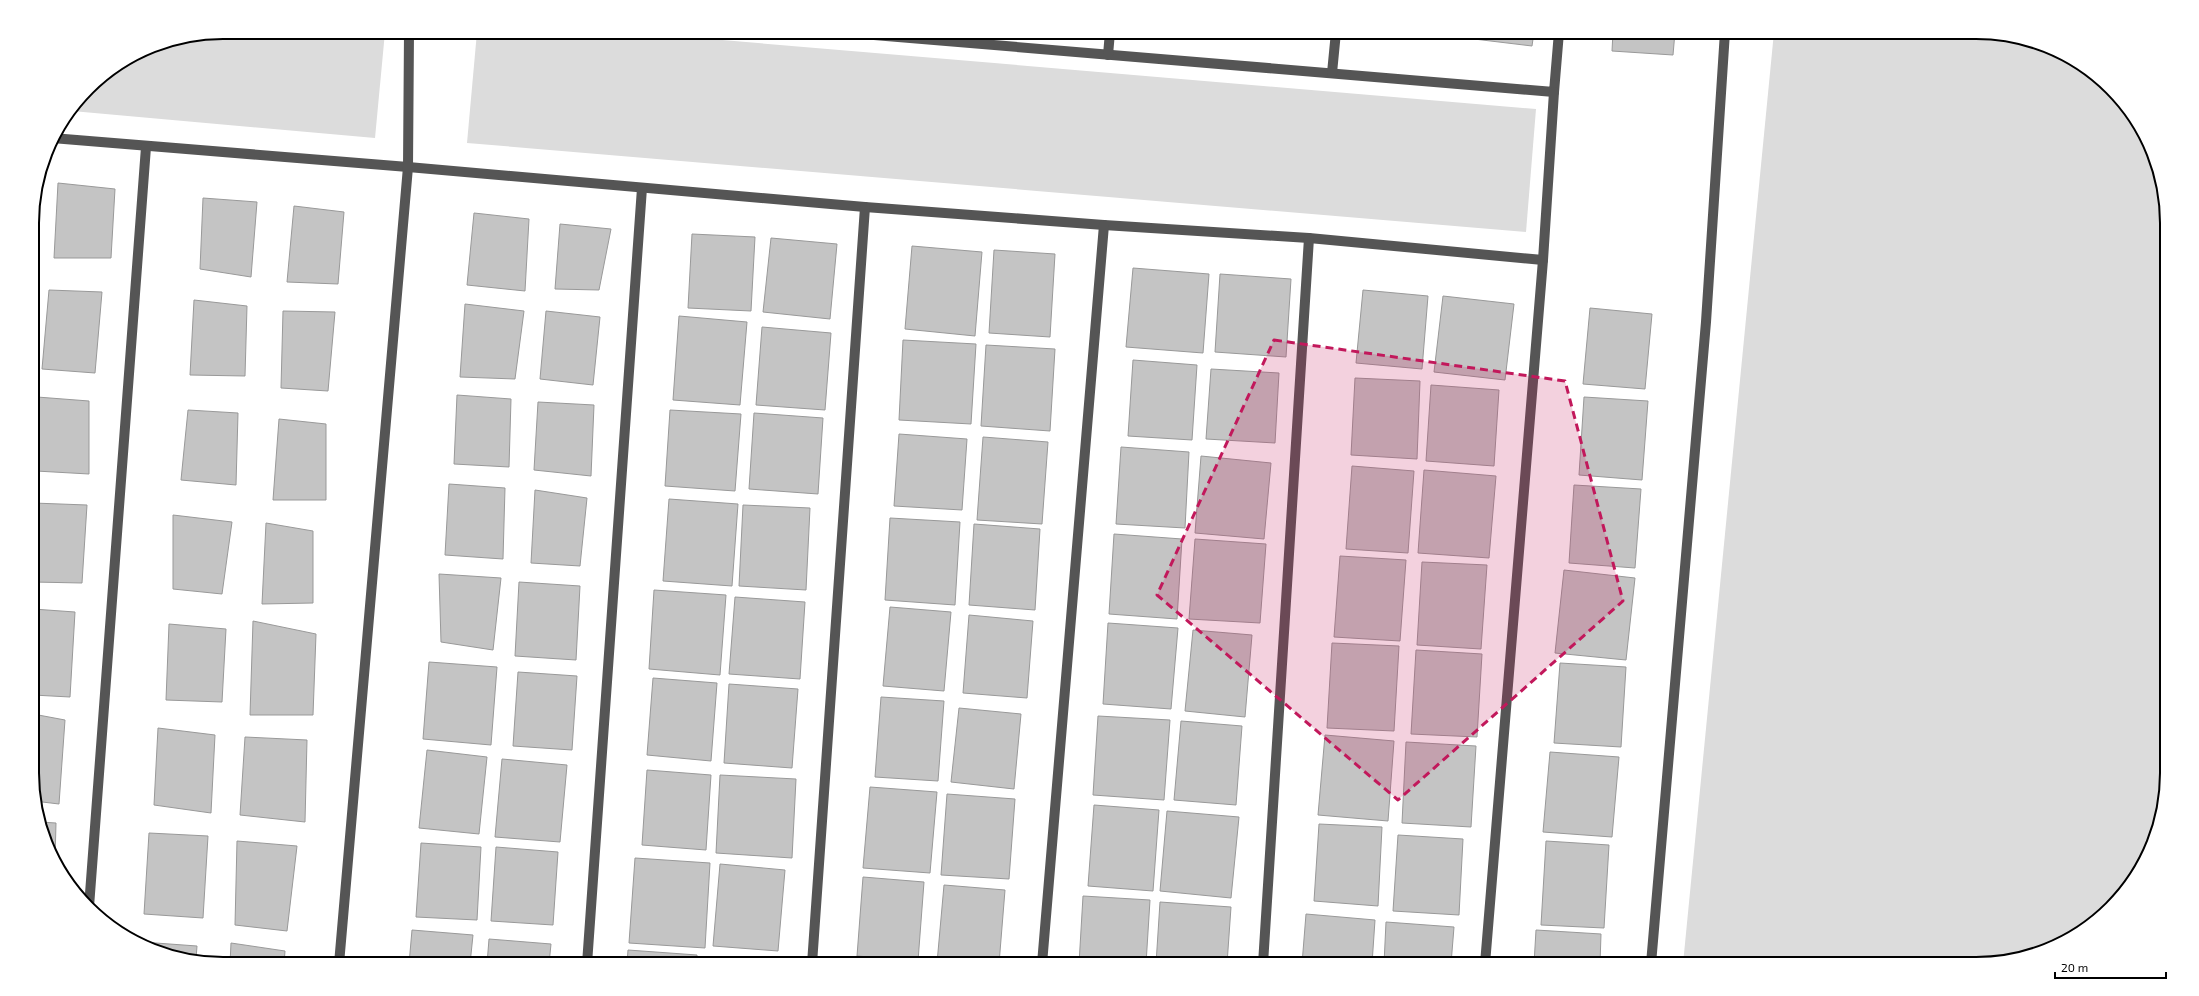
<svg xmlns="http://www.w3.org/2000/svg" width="2199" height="996" viewBox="0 0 2199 996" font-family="'Exo 2',sans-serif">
  <rect width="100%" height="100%" fill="#fff"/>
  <g fill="#dcdcdc">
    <path d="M 223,32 L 385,32 L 375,138 L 72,111 L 97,79 L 150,46 Z"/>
    <path d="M 477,32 L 627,32 L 1536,109 L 1526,232 L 467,143 Z"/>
    <path d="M 1774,32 L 1976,32 L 2050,47 L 2093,72 L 2128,107 L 2153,150 L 2165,198 L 2167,774 L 2152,847 L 2127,890 L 2082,932 L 2038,954 L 1989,964 L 1683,964 Z"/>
  </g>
  <g fill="#c4c4c4" stroke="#999">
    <path d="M 1390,32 L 1443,32 L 1443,36 Z"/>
    <path d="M 1475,32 L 1534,32 L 1532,46 L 1474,39 Z"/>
    <path d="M 1613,32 L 1675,32 L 1673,55 L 1612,51 Z"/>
    <path d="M 58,183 L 115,189 L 111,258 L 54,258 Z"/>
    <path d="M 203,198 L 257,202 L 251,277 L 200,269 Z"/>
    <path d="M 294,206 L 344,212 L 338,284 L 287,282 Z"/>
    <path d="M 474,213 L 529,219 L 525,291 L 467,285 Z"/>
    <path d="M 560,224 L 611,229 L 599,290 L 555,289 Z"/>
    <path d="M 692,234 L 755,237 L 751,311 L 688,308 Z"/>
    <path d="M 771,238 L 837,244 L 830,319 L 763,312 Z"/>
    <path d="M 912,246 L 982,252 L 975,336 L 905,329 Z"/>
    <path d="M 994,250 L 1055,254 L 1050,337 L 989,333 Z"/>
    <path d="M 1133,268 L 1209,274 L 1203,353 L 1126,347 Z"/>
    <path d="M 1220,274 L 1291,279 L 1286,357 L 1215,352 Z"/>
    <path d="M 49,290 L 102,292 L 95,373 L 42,369 Z"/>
    <path d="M 1363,290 L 1428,296 L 1422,369 L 1356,363 Z"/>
    <path d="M 1443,296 L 1514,304 L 1505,380 L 1434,372 Z"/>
    <path d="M 194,300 L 247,306 L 245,376 L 190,375 Z"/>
    <path d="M 465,304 L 524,311 L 515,379 L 460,377 Z"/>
    <path d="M 1590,308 L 1652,314 L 1645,389 L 1583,384 Z"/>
    <path d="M 283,311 L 335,312 L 328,391 L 281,388 Z"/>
    <path d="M 546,311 L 600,317 L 593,385 L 540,379 Z"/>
    <path d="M 679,316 L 747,322 L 740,405 L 673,400 Z"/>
    <path d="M 762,327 L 831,333 L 825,410 L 756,405 Z"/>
    <path d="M 903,340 L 976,344 L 971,424 L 899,420 Z"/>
    <path d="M 986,345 L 1055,349 L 1050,431 L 981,426 Z"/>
    <path d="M 1133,360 L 1197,365 L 1192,440 L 1128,436 Z"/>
    <path d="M 1211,369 L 1279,373 L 1275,443 L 1206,439 Z"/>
    <path d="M 1355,378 L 1420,381 L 1417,459 L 1351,455 Z"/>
    <path d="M 1431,385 L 1499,390 L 1494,466 L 1426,461 Z"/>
    <path d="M 457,395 L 511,399 L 509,467 L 454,464 Z"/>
    <path d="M 37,397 L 89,401 L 89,474 L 36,471 Z"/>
    <path d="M 1584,397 L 1648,401 L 1642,480 L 1579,475 Z"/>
    <path d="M 538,402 L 594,405 L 591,476 L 534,470 Z"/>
    <path d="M 188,410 L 238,413 L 236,485 L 181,480 Z"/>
    <path d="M 670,410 L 741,414 L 735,491 L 665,486 Z"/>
    <path d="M 754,413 L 823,418 L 818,494 L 749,489 Z"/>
    <path d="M 279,419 L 326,424 L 326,500 L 273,500 Z"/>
    <path d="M 899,434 L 967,439 L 962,510 L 894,506 Z"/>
    <path d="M 983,437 L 1048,442 L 1042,524 L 977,520 Z"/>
    <path d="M 1121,447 L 1189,452 L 1185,528 L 1116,524 Z"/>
    <path d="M 1201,456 L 1271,463 L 1264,539 L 1195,533 Z"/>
    <path d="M 1352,466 L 1414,471 L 1408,553 L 1346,549 Z"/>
    <path d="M 1424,470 L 1496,476 L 1489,558 L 1418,553 Z"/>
    <path d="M 449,484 L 505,488 L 503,559 L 445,555 Z"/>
    <path d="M 1574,485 L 1641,489 L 1635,568 L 1569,563 Z"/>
    <path d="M 535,490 L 587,498 L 580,566 L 531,563 Z"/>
    <path d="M 669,499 L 738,504 L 732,586 L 663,581 Z"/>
    <path d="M 33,503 L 87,505 L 82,583 L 33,582 Z"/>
    <path d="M 743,505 L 810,508 L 806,590 L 739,586 Z"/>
    <path d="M 173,515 L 232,522 L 222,594 L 173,589 Z"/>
    <path d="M 890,518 L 960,522 L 955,605 L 885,600 Z"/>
    <path d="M 266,523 L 313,531 L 313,603 L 262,604 Z"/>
    <path d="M 974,524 L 1040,529 L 1035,610 L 969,605 Z"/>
    <path d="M 1114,534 L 1182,539 L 1177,619 L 1109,614 Z"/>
    <path d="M 1195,539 L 1266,544 L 1260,623 L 1189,619 Z"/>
    <path d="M 1340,556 L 1406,560 L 1400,641 L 1334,637 Z"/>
    <path d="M 1422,562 L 1487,565 L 1481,649 L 1417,645 Z"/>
    <path d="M 1564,570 L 1635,578 L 1626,660 L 1555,653 Z"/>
    <path d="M 439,574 L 501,578 L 493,650 L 441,642 Z"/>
    <path d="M 519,582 L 580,586 L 576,660 L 515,656 Z"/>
    <path d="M 654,590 L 726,595 L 720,675 L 649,669 Z"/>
    <path d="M 735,597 L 805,602 L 800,679 L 729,674 Z"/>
    <path d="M 890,607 L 951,612 L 944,691 L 883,686 Z"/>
    <path d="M 33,609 L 75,612 L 70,697 L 33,695 Z"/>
    <path d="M 969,615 L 1033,621 L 1027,698 L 963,693 Z"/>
    <path d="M 253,621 L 316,634 L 313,715 L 250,715 Z"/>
    <path d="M 1108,623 L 1178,628 L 1171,709 L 1103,704 Z"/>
    <path d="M 169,624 L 226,629 L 222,702 L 166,700 Z"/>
    <path d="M 1193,630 L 1252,635 L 1245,717 L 1185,711 Z"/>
    <path d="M 1332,643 L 1399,646 L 1394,731 L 1327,728 Z"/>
    <path d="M 1416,650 L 1482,654 L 1477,737 L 1411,734 Z"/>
    <path d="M 429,662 L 497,667 L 491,745 L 423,739 Z"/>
    <path d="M 1560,663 L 1626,667 L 1621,747 L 1554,743 Z"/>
    <path d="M 518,672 L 577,676 L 572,750 L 513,746 Z"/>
    <path d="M 653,678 L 717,683 L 711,761 L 647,755 Z"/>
    <path d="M 729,684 L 798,689 L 792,768 L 724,763 Z"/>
    <path d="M 881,697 L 944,701 L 938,781 L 875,777 Z"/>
    <path d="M 959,708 L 1021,714 L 1014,789 L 951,782 Z"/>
    <path d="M 33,714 L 65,720 L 59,804 L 34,801 Z"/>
    <path d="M 1098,716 L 1170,720 L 1164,800 L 1093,795 Z"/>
    <path d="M 1181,721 L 1242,726 L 1236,805 L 1174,800 Z"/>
    <path d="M 158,728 L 215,735 L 211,813 L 154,805 Z"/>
    <path d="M 1325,735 L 1394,741 L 1388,821 L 1318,815 Z"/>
    <path d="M 245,737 L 307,740 L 305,822 L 240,815 Z"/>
    <path d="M 1406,742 L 1476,746 L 1471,827 L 1402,823 Z"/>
    <path d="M 427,750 L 487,757 L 479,834 L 419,828 Z"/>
    <path d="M 1550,752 L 1619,757 L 1612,837 L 1543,832 Z"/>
    <path d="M 502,759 L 567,765 L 560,842 L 495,837 Z"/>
    <path d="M 647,770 L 711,775 L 706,850 L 642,845 Z"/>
    <path d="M 720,775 L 796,779 L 792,858 L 716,853 Z"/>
    <path d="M 870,787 L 937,792 L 930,873 L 863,868 Z"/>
    <path d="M 947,794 L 1015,799 L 1009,879 L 941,875 Z"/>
    <path d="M 1094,805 L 1159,810 L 1153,891 L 1088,886 Z"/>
    <path d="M 1167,811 L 1239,817 L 1231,898 L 1160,891 Z"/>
    <path d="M 40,822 L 56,823 L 55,860 L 47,847 Z"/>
    <path d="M 1319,824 L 1382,827 L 1378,906 L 1314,901 Z"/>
    <path d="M 149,833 L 208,836 L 203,918 L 144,914 Z"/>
    <path d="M 1398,835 L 1463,839 L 1459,915 L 1393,911 Z"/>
    <path d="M 237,841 L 297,846 L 287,931 L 235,925 Z"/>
    <path d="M 1546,841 L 1609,845 L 1604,928 L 1541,925 Z"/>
    <path d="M 421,843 L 481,847 L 477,920 L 416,917 Z"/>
    <path d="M 496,847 L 558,852 L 553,925 L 491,921 Z"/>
    <path d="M 635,858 L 710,863 L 705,948 L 629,943 Z"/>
    <path d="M 720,864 L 785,870 L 778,951 L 713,946 Z"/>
    <path d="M 863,877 L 924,882 L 918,961 L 857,956 Z"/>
    <path d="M 944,885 L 1005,890 L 999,964 L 937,963 Z"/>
    <path d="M 1083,896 L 1150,900 L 1146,964 L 1079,964 Z"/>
    <path d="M 1160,902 L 1231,907 L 1227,964 L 1156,964 Z"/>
    <path d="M 1306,914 L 1375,920 L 1372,964 L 1302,964 Z"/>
    <path d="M 1386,922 L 1454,927 L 1451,964 L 1384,964 Z"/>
    <path d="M 412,930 L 473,935 L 470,964 L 409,964 Z"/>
    <path d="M 1536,930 L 1601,934 L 1600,964 L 1534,964 Z"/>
    <path d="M 489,939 L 551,944 L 549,964 L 487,964 Z"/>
    <path d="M 142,942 L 197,946 L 196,959 L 149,949 L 142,945 Z"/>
    <path d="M 231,943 L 285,951 L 284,964 L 230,964 Z"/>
    <path d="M 628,950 L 697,955 L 697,964 L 627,964 Z"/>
    <path d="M 712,957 L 774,961 L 774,964 L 712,964 Z"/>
  </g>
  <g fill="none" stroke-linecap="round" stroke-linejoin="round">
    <g stroke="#555" stroke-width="10">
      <path d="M 838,32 L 1554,92 L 1559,32"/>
      <path d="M 1108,55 L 1110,32"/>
      <path d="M 1332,73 L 1336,32"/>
      <path d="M 52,138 L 408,167 L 865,207 L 1104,225 L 1309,238 L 1543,260"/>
      <path d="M 89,907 L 146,147"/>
      <path d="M 339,964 L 408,167 L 409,32"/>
      <path d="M 587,964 L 642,188"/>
      <path d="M 812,964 L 865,207"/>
      <path d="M 1042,964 L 1104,225"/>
      <path d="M 1263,964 L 1309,238"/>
      <path d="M 1485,964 L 1543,260 L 1554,92"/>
      <path d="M 1651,964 L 1706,322 L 1725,32"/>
    </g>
  </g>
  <path fill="#c2185b" fill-opacity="0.2" stroke="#c2185b" stroke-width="3" stroke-dasharray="8 5" stroke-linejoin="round" d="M 1274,340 L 1565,381 L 1623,601 L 1398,800 L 1157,595 Z"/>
  <path d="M0 0H2199V996H0ZM223 39H1976A184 184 0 0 1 2160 223V773A184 184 0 0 1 1976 957H223A184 184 0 0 1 39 773V223A184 184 0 0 1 223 39Z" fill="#fff" fill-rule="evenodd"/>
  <path fill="none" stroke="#000" stroke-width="2" d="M223 39H1976A184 184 0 0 1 2160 223V773A184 184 0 0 1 1976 957H223A184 184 0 0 1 39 773V223A184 184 0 0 1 223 39Z"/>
  <path d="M2055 972v6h111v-6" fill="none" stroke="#000000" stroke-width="2"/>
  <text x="2061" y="972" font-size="12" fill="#000000" stroke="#ffffff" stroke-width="3" paint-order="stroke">20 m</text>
</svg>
